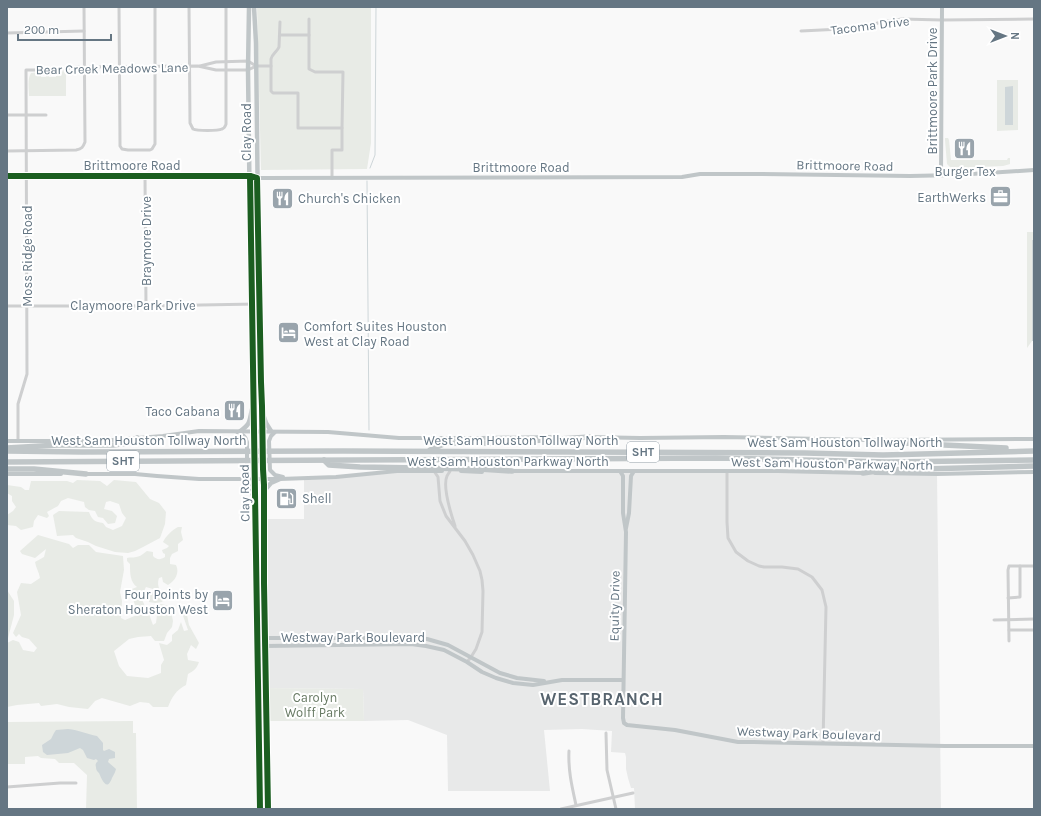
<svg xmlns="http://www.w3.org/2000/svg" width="1041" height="816" viewBox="0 0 1041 816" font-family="Karla,sans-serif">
  <rect width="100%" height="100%" fill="#f9f9f9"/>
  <path fill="#e8e9e9" d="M 450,471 L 669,471 L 937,474 L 941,809 L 635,809 L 634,788 L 631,788 L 628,778 L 626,769 L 626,757 L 625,753 L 611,752 L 612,731 L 582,729 L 544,730 L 550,791 L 448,791 L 447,735 L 408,720 L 364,721 L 363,689 L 266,688 L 264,519 L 304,519 L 304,479 L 367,474 Z"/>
  <g fill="#e8ebe6">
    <path d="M 257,7 L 371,7 L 371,143 L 367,169 L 261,170 Z"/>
    <path d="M 66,71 L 66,96 L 29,96 C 29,89 27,79 31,73 L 41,72 L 41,77 L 46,77 L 46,75 L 49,74 L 49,77 L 56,77 L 56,72 Z"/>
    <path d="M 997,80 L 1018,80 L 1018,130 L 997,131 Z"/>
    <path d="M 945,138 L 948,138 L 949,140 L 951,160 L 1007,160 L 1008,158 L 1010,158 L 1010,164 L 1003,166 L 951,168 L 947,164 L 945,140 Z"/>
    <path d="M 1027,232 L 1034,232 L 1034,240 L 1032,240 L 1032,341 L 1027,348 Z"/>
    <path d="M 77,480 L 100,481 L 107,486 L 114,480 L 136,482 L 150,499 L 159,503 L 166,512 L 165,524 L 160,538 L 143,547 L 135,551 L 128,553 L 115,552 L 96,546 L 88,542 L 76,538 L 73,535 L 57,536 L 53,515 L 59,511 L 89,512 C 92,520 95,522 103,523 L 106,527 L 113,530 L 122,526 L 126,518 L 122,513 L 119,504 L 110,501 L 106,502 L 104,509 L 112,511 L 117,516 L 115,523 L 108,524 L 103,518 L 98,517 L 95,511 L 89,510 L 85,507 L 84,502 L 68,498 L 61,501 L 58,506 L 47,512 L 49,516 L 47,518 L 38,515 L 34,521 L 33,527 L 21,530 L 16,526 L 7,525 L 7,515 L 13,511 L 16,507 L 12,501 L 12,496 L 7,493 L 7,485 L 21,487 L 25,490 L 29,490 L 31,481 L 67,481 L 73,483 Z"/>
    <path d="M 178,527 L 182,527 L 181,532 L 183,540 L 178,544 L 178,551 L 172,554 L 170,558 L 170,564 L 176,565 C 180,573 175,581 168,585 L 163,582 L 162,577 L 159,578 C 156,586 161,592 164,599 L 162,602 L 155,603 L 149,602 L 149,593 L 153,592 L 153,589 L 146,587 L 145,589 L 144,593 L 140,594 C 141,602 146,602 144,610 L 142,610 L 141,607 L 139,606 L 136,608 L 133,599 L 132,589 L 137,587 C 130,582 130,573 130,564 L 127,561 L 127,558 C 130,557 133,558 136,557 C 140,557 144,553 147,551 L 153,552 L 153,556 C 157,560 160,560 165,557 L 165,554 L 163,553 L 162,550 L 167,548 L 169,546 L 163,542 C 166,536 172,530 178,527 Z"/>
    <path d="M 38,535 L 69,544 L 73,548 L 78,545 L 89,545 L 96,552 L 123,556 L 124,570 L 120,592 L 122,601 L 121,618 L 125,620 L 137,615 L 143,615 L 149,614 L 153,625 L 156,623 L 157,615 L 163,614 L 161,611 L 156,611 L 157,606 L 161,604 L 170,606 L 173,621 L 172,627 L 167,633 L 164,641 L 155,641 L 151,636 L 138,637 L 129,639 L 114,651 L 119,666 L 127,676 L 148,678 L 161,673 L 161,665 L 164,660 L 159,643 L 167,645 L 172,641 L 172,635 L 178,630 L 181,622 L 184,631 L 188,630 L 181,610 L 186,610 L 189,625 L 199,643 L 196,649 L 191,645 L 187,654 L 188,660 L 199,662 C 197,668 194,671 188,674 L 186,685 C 176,690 172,697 168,707 L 153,707 L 149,703 L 140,702 L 130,706 L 102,698 L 95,701 L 88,709 L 69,707 L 57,704 L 41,706 L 39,703 L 17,705 L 7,707 L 7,643 L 13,640 L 19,642 L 23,650 L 34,652 L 37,648 L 29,639 L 22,637 L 19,634 L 16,637 L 13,633 L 21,615 L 17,592 L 21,583 L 31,584 L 40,578 C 39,572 36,568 35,562 L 44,557 L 46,549 L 35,558 L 22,554 L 20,551 Z"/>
    <path d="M 7,590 L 14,601 L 14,615 L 7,642 Z"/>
    <path d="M 266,688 L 363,689 L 364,721 L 266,721 Z"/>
    <path d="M 133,721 L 133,733 L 136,733 L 137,809 L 86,809 L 87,775 L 74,763 L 59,763 L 55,759 L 41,758 L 38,756 L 25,757 L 25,764 L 7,764 L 7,722 Z"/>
  </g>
  <g fill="#ced6d9">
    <path d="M 1013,86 L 1013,125 L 1005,125 L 1005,87 Z"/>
    <rect x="1032" y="240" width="2" height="101"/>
    <path d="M 68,729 C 79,730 87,734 97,736 L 103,743 L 103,750 L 104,751 L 109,749 L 115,752 L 115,758 L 109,759 L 108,762 L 116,769 C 115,773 114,774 112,778 C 107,792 102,780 99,773 C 97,771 96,770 96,767 C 95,764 96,763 98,761 L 96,759 L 94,760 L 87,758 L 83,750 L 80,748 L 68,753 L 47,755 L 43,752 L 42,745 L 51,739 L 54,733 L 56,730 Z"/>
  </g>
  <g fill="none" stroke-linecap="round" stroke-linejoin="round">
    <g stroke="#ced6d9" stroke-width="1">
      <path d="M 370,168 L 375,155 L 376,7"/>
      <path d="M 367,181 L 369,430"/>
    </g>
    <g stroke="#cecfd0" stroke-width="3">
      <path d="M 119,7 L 120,143 L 120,146 L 122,149 L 128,150 L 150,150 L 152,149 L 155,144 L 155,7"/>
      <path d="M 189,7 L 190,123 L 193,129 C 197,131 218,131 222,129 C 225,128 225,127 226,124 L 226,7"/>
      <path d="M 309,19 L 309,69 L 315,72 L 343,72 L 342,128"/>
      <path d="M 280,22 L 279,47 C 277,52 272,54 271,59 L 271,91 L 273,93 L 298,93 L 298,128 L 342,128 L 342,150 L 332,150 L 332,178"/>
      <path d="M 801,31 L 862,28 L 881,22 L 902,19 L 942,20 L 1034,19"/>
      <path d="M 7,33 L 84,31"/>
      <path d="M 280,35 L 309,35"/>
      <path d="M 200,66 L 216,62 L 248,61 L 256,66"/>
      <path d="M 7,115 L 46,115"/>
      <path d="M 7,151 L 76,150 C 82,149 83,147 85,142 L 84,7"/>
      <path d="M 145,176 L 146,306"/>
      <path d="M 7,306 L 146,306 L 259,304"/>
      <path d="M 18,441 L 18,404 L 27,374 L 26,70 L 55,70 L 77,67 L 198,66 L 216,70 L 248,70 L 256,66 L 271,66"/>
      <path d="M 434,471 L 438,477 L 440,501 L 446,516 L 465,541 L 473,555 L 480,571 L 482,580 L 483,591 L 482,632 L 476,649 L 471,657 L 467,662"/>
      <path d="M 450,471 C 449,473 448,474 447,476 C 442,487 451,514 455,526"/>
      <path d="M 727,472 L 727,522 L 728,538 L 736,552 L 748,561 L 759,566 L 764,567 L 782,567 L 798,569 L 812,577 L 822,590 L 826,607 L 823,743"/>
      <path d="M 1008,598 L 1020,597 L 1020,566"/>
      <path d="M 994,620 L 1034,619"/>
      <path d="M 1009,630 L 1034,630"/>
      <path d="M 1009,641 L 1008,570 L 1009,566 L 1034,566"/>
      <path d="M 606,733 L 607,770 L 616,809"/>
      <path d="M 569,751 C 568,770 572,787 576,805"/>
      <path d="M 7,787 L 60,783 L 76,783"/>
      <path d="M 561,809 L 633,793"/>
    </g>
    <g stroke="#c0c6c8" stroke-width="4">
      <path d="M 941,175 L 942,7"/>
      <path d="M 7,176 L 250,176 L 257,178 L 262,178 L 682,177 L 700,174 L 757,174 L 910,176 L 956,175 L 1034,170"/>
      <path d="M 237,432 C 242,434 246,436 247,442 L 247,470 L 246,473 L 242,479"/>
      <path d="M 275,432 L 271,436 L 269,441 L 270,470 L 275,475 L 283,477"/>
      <path d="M 589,437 L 640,438 L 724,437 L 870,440"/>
      <path d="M 883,440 L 1034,439"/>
      <path d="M 7,441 L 100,441 L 163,436 L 199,431 L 328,432 L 399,438 L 481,438 L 554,437"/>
      <path d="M 461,471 L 482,472"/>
      <path d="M 511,471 L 778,471 L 866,473"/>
      <path d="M 620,471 L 623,476 L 623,513 L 626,532 L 623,718 L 624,723 L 627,725 L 675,730 L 738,742 L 754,742 L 945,746 L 1034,746"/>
      <path d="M 875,473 L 937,474 L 1034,472"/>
      <path d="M 7,474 L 61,474"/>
      <path d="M 83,474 L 135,474 L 157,476 L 199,479 L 280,479 L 336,477 L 397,471 L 442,471"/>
      <path d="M 626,528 L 629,513 L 631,476 L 634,471"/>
      <path d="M 258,642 L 265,646 L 411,644 L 426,646 L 444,650 L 467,662 L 482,672 L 496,678 L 513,683 L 533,685 L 562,680 L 623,680"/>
      <path d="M 258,642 L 265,638 L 411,638 L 427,639 L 448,645 L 500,673 L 517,678 L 544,681"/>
    </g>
    <g stroke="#c0c6c8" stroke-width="4.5">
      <path d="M 249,7 L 248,70 L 251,304 L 254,426 L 254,479 L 256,533 L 260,809"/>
      <path d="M 254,7 L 256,43 L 259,304 L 264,485 L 264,583 L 268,809"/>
      <path d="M 264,417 L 266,423 L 271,431"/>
      <path d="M 239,432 C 251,424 249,422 252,409"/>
      <path d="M 242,479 L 249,484 L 253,495"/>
      <path d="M 264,491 L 271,483 L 280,479"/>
    </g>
    <g stroke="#c0c6c8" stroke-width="5.5">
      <path d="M 867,440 L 882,442 L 1006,448"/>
      <path d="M 7,448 L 58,445 L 113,445 L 129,443 L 137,438"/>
      <path d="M 430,450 L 446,443 L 497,443 L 590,437"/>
      <path d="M 7,451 L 82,452 L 343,451 L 805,453 L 883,455 L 1034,451"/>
      <path d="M 324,460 L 329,465 L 360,467 L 479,469 L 512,471"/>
      <path d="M 7,462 L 716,458 L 762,459 L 887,462 L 1034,460"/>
      <path d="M 7,469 L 34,469 L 86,474"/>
      <path d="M 863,473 L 884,470 L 1034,466"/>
    </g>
    <defs>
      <g id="cycleway">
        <path d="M 7,176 L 250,176 L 257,178 L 261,382 L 262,406 L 263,469 L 264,485 L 264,583 L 268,809"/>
        <path d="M 250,176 L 260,809"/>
      </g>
    </defs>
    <use href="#cycleway" stroke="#fff" stroke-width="8"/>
    <use href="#cycleway" stroke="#1b5e20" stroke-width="6"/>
  </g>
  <defs>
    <symbol id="restaurant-square" viewBox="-11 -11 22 22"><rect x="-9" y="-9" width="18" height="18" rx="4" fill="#99a4ac" stroke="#fff"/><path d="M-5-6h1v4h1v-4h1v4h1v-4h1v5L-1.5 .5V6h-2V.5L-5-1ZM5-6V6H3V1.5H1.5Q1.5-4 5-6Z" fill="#fff"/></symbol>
    <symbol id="office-square" viewBox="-11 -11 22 22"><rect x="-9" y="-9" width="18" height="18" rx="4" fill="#99a4ac" stroke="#fff"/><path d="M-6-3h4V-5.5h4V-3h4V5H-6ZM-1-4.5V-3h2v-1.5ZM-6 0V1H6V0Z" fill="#fff"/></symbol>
    <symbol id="hotel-square" viewBox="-11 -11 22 22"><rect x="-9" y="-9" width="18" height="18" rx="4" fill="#99a4ac" stroke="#fff"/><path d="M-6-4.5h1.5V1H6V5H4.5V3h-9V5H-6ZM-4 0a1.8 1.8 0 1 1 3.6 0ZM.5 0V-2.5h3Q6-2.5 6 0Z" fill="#fff"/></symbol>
    <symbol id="fuel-square" viewBox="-11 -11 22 22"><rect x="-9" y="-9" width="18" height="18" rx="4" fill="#99a4ac" stroke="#fff"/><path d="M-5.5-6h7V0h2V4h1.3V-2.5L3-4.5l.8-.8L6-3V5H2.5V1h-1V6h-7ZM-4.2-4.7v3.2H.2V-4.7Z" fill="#fff"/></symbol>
  </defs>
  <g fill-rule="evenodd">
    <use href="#restaurant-square" x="952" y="136" width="25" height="25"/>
    <use href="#office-square" x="988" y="184" width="25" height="25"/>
    <use href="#restaurant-square" x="270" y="186" width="25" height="25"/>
    <use href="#hotel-square" x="276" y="320" width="25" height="25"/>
    <use href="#restaurant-square" x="222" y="398" width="25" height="25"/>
    <use href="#fuel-square" x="274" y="486" width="25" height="25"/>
    <use href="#hotel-square" x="210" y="588" width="25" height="25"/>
  </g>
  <g text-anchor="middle" stroke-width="4" stroke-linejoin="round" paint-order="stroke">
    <g fill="#fff" stroke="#939fa8" stroke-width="1">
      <rect x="627" y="442" width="32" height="20" rx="3"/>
      <rect x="107" y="451" width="32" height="20" rx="3"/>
    </g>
    <g font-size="12" font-weight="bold" fill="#657683">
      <text x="643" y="456">SHT</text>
      <text x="123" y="465">SHT</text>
    </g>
    <g font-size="13" fill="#657683" stroke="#fff">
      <text transform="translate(870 25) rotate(-7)" y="5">Tacoma Drive</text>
      <text transform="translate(112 68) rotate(-1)" y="5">Bear Creek Meadows Lane</text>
      <text transform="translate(932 91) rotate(-90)" y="5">Brittmoore Park Drive</text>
      <text transform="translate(246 132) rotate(-90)" y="5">Clay Road</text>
      <text x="132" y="170">Brittmoore Road</text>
      <text transform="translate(845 165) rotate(1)" y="5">Brittmoore Road</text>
      <text x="521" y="172">Brittmoore Road</text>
      <text transform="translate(146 241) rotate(-90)" y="5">Braymore Drive</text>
      <text transform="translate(27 256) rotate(-90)" y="5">Moss Ridge Road</text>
      <text x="133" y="310">Claymoore Park Drive</text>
      <text x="149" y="445">West Sam Houston Tollway North</text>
      <text x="521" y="445">West Sam Houston Tollway North</text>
      <text x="845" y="447">West Sam Houston Tollway North</text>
      <text x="508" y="466">West Sam Houston Parkway North</text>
      <text transform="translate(832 463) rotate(1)" y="5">West Sam Houston Parkway North</text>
      <text transform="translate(244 493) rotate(-91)" y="5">Clay Road</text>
      <text transform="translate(614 606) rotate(-89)" y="5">Equity Drive</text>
      <text x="353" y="642">Westway Park Boulevard</text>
      <text transform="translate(809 733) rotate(2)" y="5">Westway Park Boulevard</text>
    </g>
    <g font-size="13" fill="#657683" stroke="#fff" text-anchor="end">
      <text x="965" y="176" text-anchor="middle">Burger Tex</text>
      <text x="986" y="202">EarthWerks</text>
      <text x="298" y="203" text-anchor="start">Church's Chicken</text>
      <text x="304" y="331" text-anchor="start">Comfort Suites Houston<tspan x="304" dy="15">West at Clay Road</tspan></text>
      <text x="220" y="416">Taco Cabana</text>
      <text x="302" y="503" text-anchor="start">Shell</text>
      <text x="208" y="599">Four Points by<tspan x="208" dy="15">Sheraton Houston West</tspan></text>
    </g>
    <g font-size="13" fill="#687a64" stroke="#fff">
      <text x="315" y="702">Carolyn<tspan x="315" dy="15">Wolff Park</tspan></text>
    </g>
    <g font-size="17" font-weight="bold" letter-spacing="1" fill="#57646e" stroke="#fff">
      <text x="602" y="705">WESTBRANCH</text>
    </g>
  </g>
  <rect width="1041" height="816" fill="none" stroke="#657683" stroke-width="16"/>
  <g transform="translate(1005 36) rotate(90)" stroke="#ffffff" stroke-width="3" paint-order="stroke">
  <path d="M0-3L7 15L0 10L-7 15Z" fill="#657683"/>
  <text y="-6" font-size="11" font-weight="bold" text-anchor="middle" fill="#657683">N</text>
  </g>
  <path d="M18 34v6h93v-6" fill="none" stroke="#657683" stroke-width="2"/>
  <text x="24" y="34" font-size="12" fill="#657683" stroke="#ffffff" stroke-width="3" paint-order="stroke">200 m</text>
</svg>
